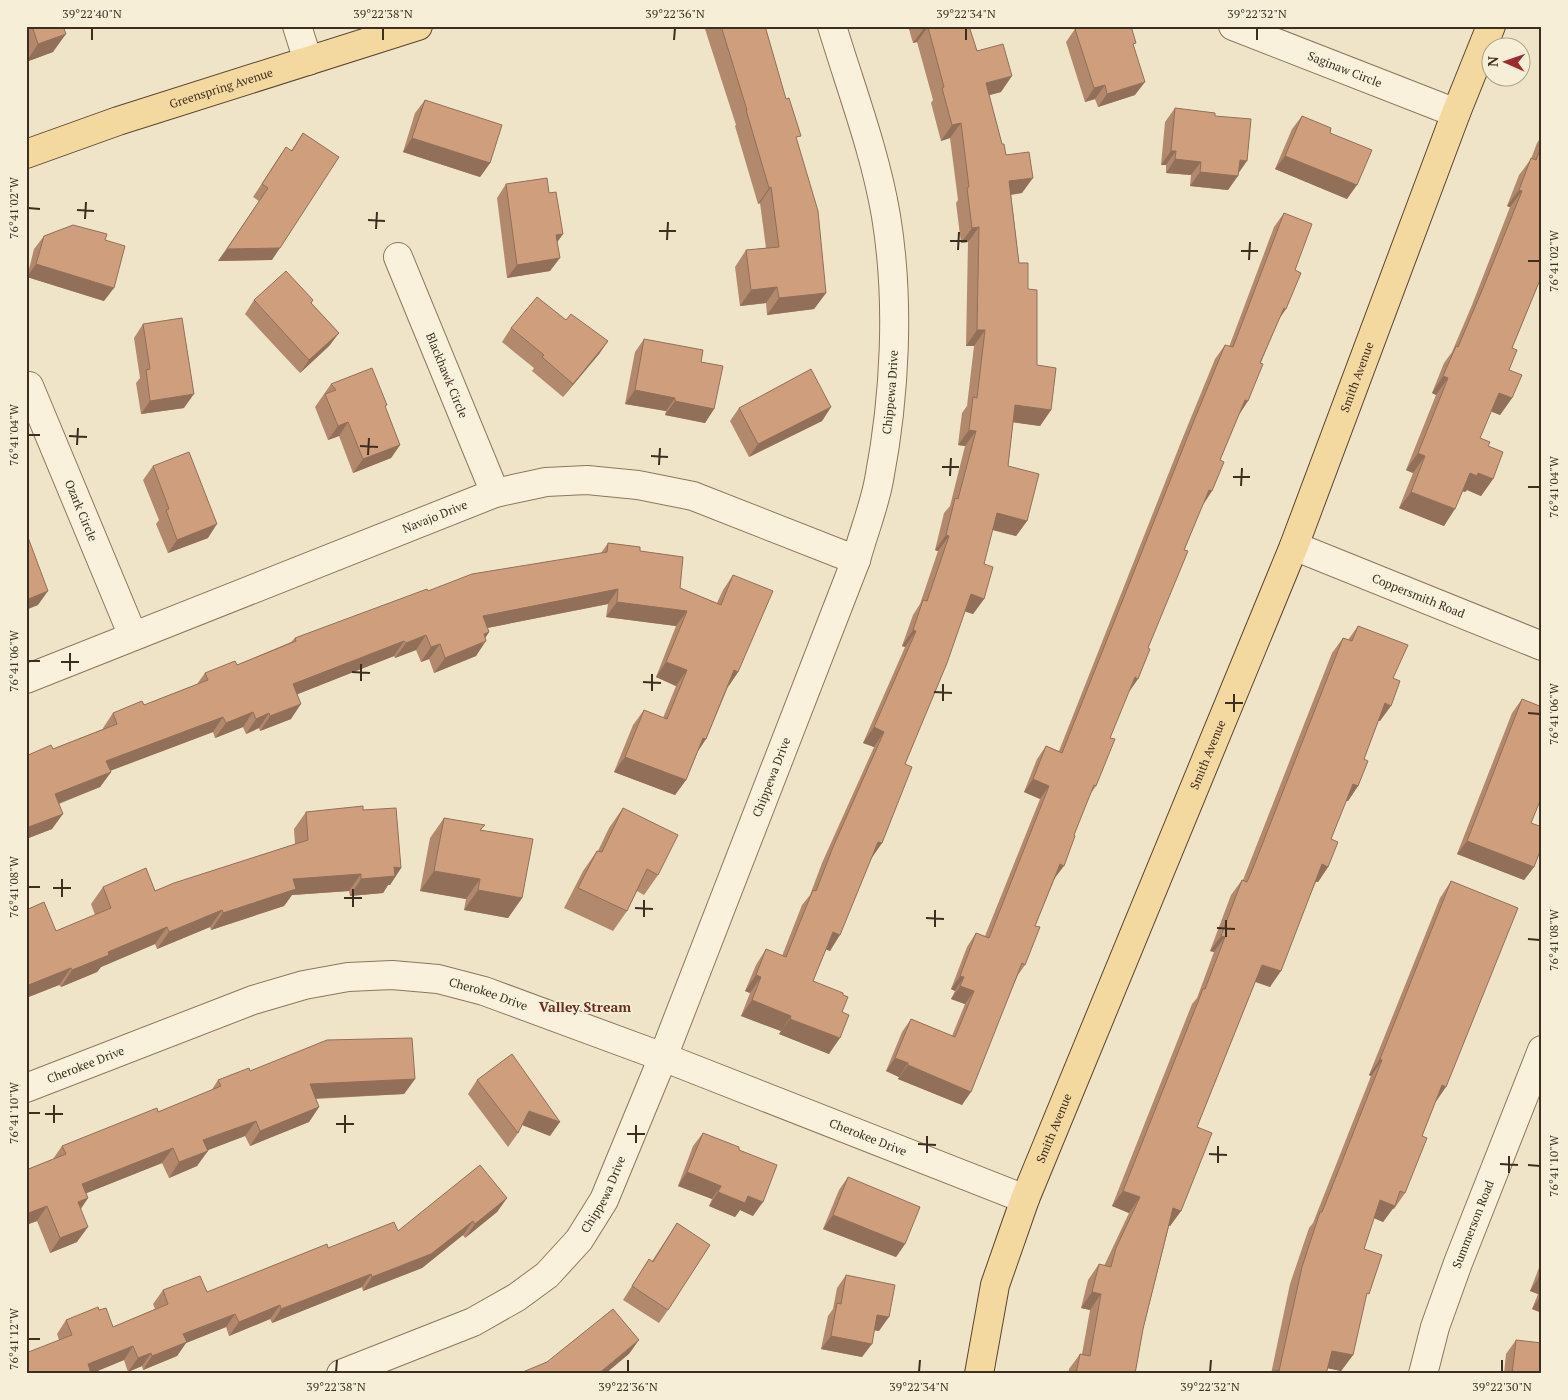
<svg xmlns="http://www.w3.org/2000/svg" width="1568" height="1400" viewBox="0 0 1568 1400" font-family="'PT Serif',serif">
  <rect width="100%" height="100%" fill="#f0e4c8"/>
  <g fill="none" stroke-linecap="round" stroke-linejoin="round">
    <defs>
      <g id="minor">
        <path d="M 297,26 L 308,61"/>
        <path id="s1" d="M 1233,26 L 1456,113"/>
        <path id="s2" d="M 398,257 L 495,493"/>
        <path id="s3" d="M 29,386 L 133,636"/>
        <path id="s4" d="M 1294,546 L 1542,646"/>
        <path id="s5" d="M 26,679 L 495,493 L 546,482 L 587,480 L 638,485 L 693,496 L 856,560"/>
        <path id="s6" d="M 26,1088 L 253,1000 L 304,985 L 348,977 L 392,975 L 438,979 L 484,991 L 663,1057 L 1025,1199"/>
        <path id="s7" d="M 341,1374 L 473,1322 L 517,1297 L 547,1275 L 579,1240 L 604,1200 L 663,1057 L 856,560 C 863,534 874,507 879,480 C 895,396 900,301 886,216 C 875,151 851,89 832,26"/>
        <path id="s8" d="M 1423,1374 L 1435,1327 L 1458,1263 L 1542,1050"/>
      </g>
      <g id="major">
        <path id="s9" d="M 26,154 L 118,121 L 418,26"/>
        <path id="s10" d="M 979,1374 L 995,1285 L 1025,1199 L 1294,546 L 1456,113 L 1491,26"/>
      </g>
    </defs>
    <use href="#minor" stroke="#8d765c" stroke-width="30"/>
    <use href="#major" stroke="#5b4430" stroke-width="30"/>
    <use href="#minor" stroke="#faf1dc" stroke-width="28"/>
    <use href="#major" stroke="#f3d9a0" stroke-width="28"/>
  </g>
  <g fill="#b2896c">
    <path d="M 26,26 L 63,26 L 53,52 L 26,62 Z"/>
    <path d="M 704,26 L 765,26 L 797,141 L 826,293 L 814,309 L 767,315 L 766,303 L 740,306 L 735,267 L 746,250 L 766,248 L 760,203 L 758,204 L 735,126 L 736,125 Z"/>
    <path d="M 908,26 L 969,26 L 977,51 L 1001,92 L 989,95 L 1002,144 L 1022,193 L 1011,195 L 1019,263 L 1028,289 L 1037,365 L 1051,410 L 1040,426 L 1013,422 L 1008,466 L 1027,521 L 1016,536 L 992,530 L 984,564 L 984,599 L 973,614 L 965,611 L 905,764 L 882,843 L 871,858 L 830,951 L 826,949 L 813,981 L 843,995 L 842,1012 L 829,1054 L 779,1034 L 781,1031 L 741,1016 L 750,993 L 745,991 L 756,965 L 766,949 L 782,956 L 802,905 L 810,895 L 822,863 L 874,747 L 863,743 L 905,647 L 902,646 L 913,615 L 920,604 L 938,551 L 935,550 L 944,513 L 950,506 L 965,446 L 958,445 L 962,413 L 967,406 L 974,346 L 966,346 L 968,242 L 961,243 L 956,203 L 958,200 L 950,138 L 941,141 L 931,103 L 933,100 L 917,42 L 913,43 Z"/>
    <path d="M 1075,29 L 1134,46 L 1135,95 L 1098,107 L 1095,99 L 1085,102 L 1066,42 Z"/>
    <path d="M 425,100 L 490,163 L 480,177 L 403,152 L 415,113 Z"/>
    <path d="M 1175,108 L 1215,116 L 1238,174 L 1228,190 L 1190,186 L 1191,175 L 1166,173 L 1166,165 L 1161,165 L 1165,122 Z"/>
    <path d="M 1302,116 L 1330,133 L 1347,199 L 1275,169 L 1292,129 Z"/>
    <path d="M 303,133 L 272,260 L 218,261 L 259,201 L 253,197 L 277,160 L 286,147 L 291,151 Z"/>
    <path d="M 1542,136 L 1542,275 L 1512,348 L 1509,370 L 1512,398 L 1500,415 L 1491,411 L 1480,438 L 1488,446 L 1493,479 L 1481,496 L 1467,490 L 1465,492 L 1463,491 L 1444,526 L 1399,508 L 1413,473 L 1406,470 L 1436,395 L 1432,393 L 1444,363 L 1452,352 L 1472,305 L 1510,207 L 1507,206 L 1519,175 L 1531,159 L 1537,143 Z"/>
    <path d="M 506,184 L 549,193 L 563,234 L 557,242 L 550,271 L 507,278 L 497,198 Z"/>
    <path d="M 1284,213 L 1295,270 L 1279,319 L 1220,460 L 1110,738 L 1096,786 L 1089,796 L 1035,926 L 1025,965 L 1018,975 L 962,1105 L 898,1079 L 899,1077 L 886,1071 L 902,1032 L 911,1019 L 952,1036 L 965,1004 L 951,999 L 955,991 L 951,989 L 967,947 L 976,933 L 985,936 L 1040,799 L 1024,792 L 1037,759 L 1046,746 L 1059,751 L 1183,437 L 1215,359 L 1225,345 L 1229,347 L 1274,227 Z"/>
    <path d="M 44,236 L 105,240 L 104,301 L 27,277 L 34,249 Z"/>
    <path d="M 254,300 L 311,303 L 339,333 L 329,346 L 300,373 L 245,314 Z"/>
    <path d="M 566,320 L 608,341 L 599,354 L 563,397 L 532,371 L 534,368 L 502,342 L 511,328 Z"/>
    <path d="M 143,324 L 184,408 L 141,414 L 136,383 L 140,378 L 134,338 Z"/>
    <path d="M 644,339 L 701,362 L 714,409 L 705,423 L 665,415 L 666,411 L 625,404 L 635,352 Z"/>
    <path d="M 331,384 L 385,407 L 400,445 L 391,458 L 353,473 L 339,436 L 328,440 L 315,407 Z"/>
    <path d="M 831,407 L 822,421 L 749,457 L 730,421 L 739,408 Z"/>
    <path d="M 153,466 L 208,538 L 168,553 L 156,524 L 159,520 L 143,480 Z"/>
    <path d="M 608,543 L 640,551 L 680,588 L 717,603 L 723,590 L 733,575 L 738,672 L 728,687 L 706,739 L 698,751 L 686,780 L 675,795 L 614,772 L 633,725 L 644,710 L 663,718 L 676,686 L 656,677 L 676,626 L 606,617 L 608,604 L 487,628 L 489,632 L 485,638 L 476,656 L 434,673 L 429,659 L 421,662 L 416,650 L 395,658 L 394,656 L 297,694 L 291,719 L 260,731 L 259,728 L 246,734 L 243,727 L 215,738 L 213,732 L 110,771 L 111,772 L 100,787 L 59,804 L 52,829 L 26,839 L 26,756 L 53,749 L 103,729 L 103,728 L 113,713 L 144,705 L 197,684 L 205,673 L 237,665 L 291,642 L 295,638 L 428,591 L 601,553 Z"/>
    <path d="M 1358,626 L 1393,678 L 1380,721 L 1378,721 L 1364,759 L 1358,786 L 1348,801 L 1346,801 L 1331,839 L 1328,867 L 1318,882 L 1316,882 L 1270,987 L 1255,982 L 1197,1127 L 1181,1211 L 1170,1226 L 1169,1226 L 1143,1329 L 1135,1374 L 1068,1374 L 1069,1369 L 1080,1354 L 1082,1354 L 1090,1310 L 1081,1308 L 1088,1280 L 1099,1264 L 1104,1266 L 1129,1213 L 1112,1206 L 1192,1004 L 1197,998 L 1214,952 L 1210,951 L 1231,895 L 1242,880 L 1243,880 L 1332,653 L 1343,638 L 1348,640 Z"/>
    <path d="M 1522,699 L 1534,867 L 1524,880 L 1457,854 L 1512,713 Z"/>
    <path d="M 623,808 L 658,875 L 644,895 L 637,891 L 627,911 L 613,931 L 564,908 L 583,871 L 597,851 L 598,851 L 609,828 Z"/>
    <path d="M 363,810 L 401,868 L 390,885 L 388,885 L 383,893 L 350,896 L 349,891 L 292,895 L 284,906 L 211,930 L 210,927 L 157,949 L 155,944 L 101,967 L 97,972 L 61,987 L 59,985 L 26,998 L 26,910 L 56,931 L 95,915 L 91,904 L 103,887 L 155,891 L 295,844 L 294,829 L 306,812 Z"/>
    <path d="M 444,818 L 481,830 L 522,898 L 508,918 L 464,910 L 466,899 L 420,891 L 430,838 Z"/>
    <path d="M 1451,881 L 1435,1103 L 1422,1136 L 1405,1193 L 1394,1209 L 1392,1209 L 1383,1222 L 1374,1218 L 1364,1249 L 1365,1300 L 1353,1355 L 1341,1371 L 1328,1368 L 1326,1374 L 1271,1374 L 1290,1284 L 1309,1228 L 1313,1223 L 1371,1076 L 1369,1075 L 1440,898 Z"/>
    <path d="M 250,1071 L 415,1079 L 404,1094 L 316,1099 L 319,1107 L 309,1122 L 250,1146 L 245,1136 L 207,1150 L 197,1166 L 169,1178 L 162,1163 L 86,1193 L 88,1198 L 81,1209 L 77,1242 L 50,1253 L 37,1221 L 26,1225 L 26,1170 L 53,1159 L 62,1146 L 158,1112 L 211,1091 L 218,1080 Z"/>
    <path d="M 477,1080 L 550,1136 L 522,1125 L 518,1133 L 508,1147 L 468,1094 Z"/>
    <path d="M 703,1133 L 739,1150 L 753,1216 L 740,1210 L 735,1217 L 709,1206 L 712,1199 L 678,1186 L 693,1146 Z"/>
    <path d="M 848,1177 L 905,1244 L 896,1257 L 823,1229 L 839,1190 Z"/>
    <path d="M 507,1198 L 497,1212 L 465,1238 L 463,1235 L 422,1268 L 363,1291 L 362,1287 L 272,1323 L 270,1319 L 229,1336 L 226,1327 L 186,1343 L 177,1356 L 143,1370 L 142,1366 L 128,1372 L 124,1360 L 90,1374 L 26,1374 L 59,1340 L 57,1334 L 66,1320 L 99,1310 L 113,1327 L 155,1309 L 153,1304 L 163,1290 L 207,1292 L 328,1248 L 398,1231 Z"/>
    <path d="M 677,1223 L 668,1310 L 659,1323 L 623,1300 L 649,1259 L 652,1261 Z"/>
    <path d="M 1542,1260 L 1542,1313 L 1532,1309 L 1538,1294 L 1530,1291 Z"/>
    <path d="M 846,1275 L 879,1331 L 874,1330 L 862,1357 L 821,1349 L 828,1316 L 833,1309 L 837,1288 Z"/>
    <path d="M 1516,1340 L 1542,1374 L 1504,1374 L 1506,1354 Z"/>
  </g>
  <g fill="#916f58">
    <path d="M 928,27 L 917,42 L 913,43 L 924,28 Z"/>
    <path d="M 66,34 L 53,52 L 26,62 L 38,44 Z"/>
    <path d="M 1012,76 L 1001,92 L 975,99 L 986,83 Z"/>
    <path d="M 1145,82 L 1135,95 L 1098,107 L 1107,94 Z"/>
    <path d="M 1105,85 L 1095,99 L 1085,102 L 1094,88 Z"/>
    <path d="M 961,123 L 950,138 L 941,141 L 952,125 Z"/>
    <path d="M 412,138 L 490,163 L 480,177 L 403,152 Z"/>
    <path d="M 1171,151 L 1176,151 L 1166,165 L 1161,165 Z"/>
    <path d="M 1285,156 L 1357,185 L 1347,199 L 1275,169 Z"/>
    <path d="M 1175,159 L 1201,162 L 1191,175 L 1166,173 Z"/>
    <path d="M 1240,160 L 1247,161 L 1238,174 Z"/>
    <path d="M 1200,172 L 1238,176 L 1228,190 L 1190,186 Z"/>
    <path d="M 1033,178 L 1022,193 L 999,196 L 1009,181 Z"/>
    <path d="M 771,187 L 760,203 L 758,204 L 769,188 Z"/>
    <path d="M 1519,190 L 1522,191 L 1510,207 L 1507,206 Z"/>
    <path d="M 979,227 L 968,242 L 961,243 L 972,228 Z"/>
    <path d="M 563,234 L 553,248 L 556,235 Z"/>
    <path d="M 280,248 L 272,260 L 218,261 L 227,249 Z"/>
    <path d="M 560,258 L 550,271 L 507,278 L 517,265 Z"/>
    <path d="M 36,264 L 114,288 L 104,301 L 27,277 Z"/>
    <path d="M 777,287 L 766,303 L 740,306 L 751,290 Z"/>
    <path d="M 826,293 L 814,309 L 767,315 L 779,298 Z"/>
    <path d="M 1284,308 L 1286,309 L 1277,322 Z"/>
    <path d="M 977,330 L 985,330 L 974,346 L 966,346 Z"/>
    <path d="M 339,333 L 329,346 L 300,373 L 309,360 Z"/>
    <path d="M 608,341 L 599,354 L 563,397 L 573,384 Z"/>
    <path d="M 1443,376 L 1448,378 L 1436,395 L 1432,393 Z"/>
    <path d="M 635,390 L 675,398 L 666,411 L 625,404 Z"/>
    <path d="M 1499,393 L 1512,398 L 1500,415 L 1487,410 Z"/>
    <path d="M 194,394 L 184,408 L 141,414 L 150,401 Z"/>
    <path d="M 1245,400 L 1248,401 L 1239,415 Z"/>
    <path d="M 675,401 L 714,409 L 705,423 L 665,415 Z"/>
    <path d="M 1015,405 L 1051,410 L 1040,426 L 1004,421 Z"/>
    <path d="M 831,407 L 822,421 L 749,457 L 758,444 Z"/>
    <path d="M 348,422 L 339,436 L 328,440 L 338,426 Z"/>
    <path d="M 969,430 L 976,431 L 965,446 L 958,445 Z"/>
    <path d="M 400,445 L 391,458 L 353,473 L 363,459 Z"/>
    <path d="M 1418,453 L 1425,456 L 1413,473 L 1406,470 Z"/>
    <path d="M 1470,473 L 1478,473 L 1493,479 L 1481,496 L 1467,490 L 1465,492 L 1458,490 Z"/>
    <path d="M 1209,490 L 1212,491 L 1203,505 Z"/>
    <path d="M 1411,492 L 1455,509 L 1444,526 L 1399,508 Z"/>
    <path d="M 997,513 L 1027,521 L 1016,536 L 986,528 Z"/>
    <path d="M 217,524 L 208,538 L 168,553 L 177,540 Z"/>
    <path d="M 946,535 L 949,536 L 938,551 L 935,550 Z"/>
    <path d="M 618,589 L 608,604 L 472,631 L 483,616 Z"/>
    <path d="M 48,591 L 38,605 L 26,610 L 26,600 Z"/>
    <path d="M 971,594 L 984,599 L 973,614 L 960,610 Z"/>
    <path d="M 617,602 L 687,611 L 676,626 L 606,617 Z"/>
    <path d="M 913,630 L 916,631 L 905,647 L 902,646 Z"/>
    <path d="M 489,632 L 481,644 L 486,641 L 476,656 L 434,673 L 445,658 L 484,634 Z"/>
    <path d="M 426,635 L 416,650 L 395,658 L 406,643 Z"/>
    <path d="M 404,641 L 394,656 L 283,700 L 293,684 Z"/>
    <path d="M 440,644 L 429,659 L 421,662 L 431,647 Z"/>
    <path d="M 666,662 L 687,670 L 676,686 L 656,677 Z"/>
    <path d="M 734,670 L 738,672 L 728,687 Z"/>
    <path d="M 1135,677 L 1138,679 L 1129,692 Z"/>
    <path d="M 1385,703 L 1391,706 L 1380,721 L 1374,719 Z"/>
    <path d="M 301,704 L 291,719 L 260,731 L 270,716 Z"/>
    <path d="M 253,712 L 243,727 L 215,738 L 226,723 Z"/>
    <path d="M 269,713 L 259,728 L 246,734 L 256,719 Z"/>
    <path d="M 223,717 L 213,732 L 96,776 L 106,761 Z"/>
    <path d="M 874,727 L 884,732 L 874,747 L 863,743 Z"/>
    <path d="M 703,738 L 706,739 L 696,754 Z"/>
    <path d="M 625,757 L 686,780 L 675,795 L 614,772 Z"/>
    <path d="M 111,772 L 100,787 L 44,809 L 55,794 Z"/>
    <path d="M 1033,779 L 1049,786 L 1040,799 L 1024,792 Z"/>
    <path d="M 1353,784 L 1358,786 L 1348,801 L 1342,799 Z"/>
    <path d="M 63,814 L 52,829 L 26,839 L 26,828 Z"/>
    <path d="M 1467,841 L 1534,867 L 1524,880 L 1457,854 Z"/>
    <path d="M 878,842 L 882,843 L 871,859 Z"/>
    <path d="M 1060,864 L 1064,866 L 1054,879 Z"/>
    <path d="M 1322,864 L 1328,867 L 1318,882 L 1311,880 Z"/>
    <path d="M 394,867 L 401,868 L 390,885 L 388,885 L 383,893 L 350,896 L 361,879 Z"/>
    <path d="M 434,871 L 480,879 L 466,899 L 420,891 Z"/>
    <path d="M 361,874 L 349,891 L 292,895 L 284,906 L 211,930 L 223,913 L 293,879 Z"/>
    <path d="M 478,890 L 522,898 L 508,918 L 464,910 Z"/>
    <path d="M 222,910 L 210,927 L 157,949 L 169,932 Z"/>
    <path d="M 167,927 L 155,944 L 101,967 L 97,972 L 61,987 L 72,970 L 108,952 Z"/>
    <path d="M 833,932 L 840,935 L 830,951 L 822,948 Z"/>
    <path d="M 1221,936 L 1225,937 L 1214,952 L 1210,951 Z"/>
    <path d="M 1262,965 L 1281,971 L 1270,987 L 1251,980 Z"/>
    <path d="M 71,968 L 59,985 L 26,998 L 26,986 Z"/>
    <path d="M 756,975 L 761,977 L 750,993 L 745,991 Z"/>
    <path d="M 960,976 L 964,977 L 955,991 L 951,989 Z"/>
    <path d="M 960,986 L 974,991 L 965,1004 L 951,999 Z"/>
    <path d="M 752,1000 L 791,1016 L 781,1031 L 741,1016 Z"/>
    <path d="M 790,1019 L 840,1038 L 829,1054 L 779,1034 Z"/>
    <path d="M 895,1058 L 908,1063 L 899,1077 L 886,1071 Z"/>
    <path d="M 1380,1059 L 1382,1060 L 1371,1076 L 1369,1075 Z"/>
    <path d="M 908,1065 L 971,1092 L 962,1105 L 898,1079 Z"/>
    <path d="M 415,1079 L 404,1094 L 300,1099 L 310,1084 Z"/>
    <path d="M 1442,1085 L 1446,1087 L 1435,1103 Z"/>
    <path d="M 319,1107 L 309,1122 L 250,1146 L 260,1131 Z"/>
    <path d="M 529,1111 L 560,1122 L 550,1136 L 520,1124 Z"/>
    <path d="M 256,1121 L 245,1136 L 193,1156 L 203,1140 Z"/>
    <path d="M 173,1148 L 162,1163 L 72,1199 L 82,1184 Z"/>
    <path d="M 208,1151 L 197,1166 L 169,1178 L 179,1162 Z"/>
    <path d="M 687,1172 L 721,1186 L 712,1199 L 678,1186 Z"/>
    <path d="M 1123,1191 L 1140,1197 L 1129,1213 L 1112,1206 Z"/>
    <path d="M 718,1192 L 748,1196 L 763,1202 L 753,1216 L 740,1210 L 735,1217 L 709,1206 Z"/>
    <path d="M 88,1198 L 77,1213 L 78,1202 Z"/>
    <path d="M 507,1198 L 497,1212 L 465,1238 L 475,1224 Z"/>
    <path d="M 1380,1200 L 1395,1206 L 1383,1222 L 1369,1216 Z"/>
    <path d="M 47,1206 L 37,1221 L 26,1225 L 26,1214 Z"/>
    <path d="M 1173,1208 L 1181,1211 L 1170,1226 L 1162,1223 Z"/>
    <path d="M 833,1215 L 905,1244 L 896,1257 L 823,1229 Z"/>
    <path d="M 473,1221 L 463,1235 L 422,1268 L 363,1291 L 372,1277 Z"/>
    <path d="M 88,1227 L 77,1242 L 50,1253 L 60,1238 Z"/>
    <path d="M 371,1274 L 362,1287 L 272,1323 L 281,1309 Z"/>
    <path d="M 1539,1277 L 1542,1278 L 1542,1289 L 1538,1294 L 1530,1291 Z"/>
    <path d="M 1092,1292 L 1101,1294 L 1090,1310 L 1081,1308 Z"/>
    <path d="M 1541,1295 L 1542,1296 L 1542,1313 L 1532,1309 Z"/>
    <path d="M 280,1305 L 270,1319 L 229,1336 L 239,1322 Z"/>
    <path d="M 235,1314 L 226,1327 L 186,1343 L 177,1356 L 143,1370 L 152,1356 L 183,1334 Z"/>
    <path d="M 877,1315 L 889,1317 L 879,1331 L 868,1329 Z"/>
    <path d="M 831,1336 L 872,1344 L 862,1357 L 821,1349 Z"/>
    <path d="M 639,1340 L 629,1354 L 605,1374 L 598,1374 Z"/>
    <path d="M 133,1346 L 124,1360 L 90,1374 L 81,1374 L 88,1364 Z"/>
    <path d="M 1332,1351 L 1353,1355 L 1341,1371 L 1321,1367 Z"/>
    <path d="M 151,1353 L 142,1366 L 128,1372 L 138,1358 Z"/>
  </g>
  <g fill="#cf9f7d" stroke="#916f58">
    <path d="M 32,26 L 63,26 L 66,34 L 38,44 Z"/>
    <path d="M 721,26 L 765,26 L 786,99 L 789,98 L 801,136 L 796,137 L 818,211 L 826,293 L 779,298 L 777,287 L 751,290 L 746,250 L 779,247 L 771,187 L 769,188 L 746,110 L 747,110 Z"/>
    <path d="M 924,26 L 969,26 L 977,51 L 1003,44 L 1012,76 L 986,83 L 1002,144 L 1004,144 L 1006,155 L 1029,152 L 1033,178 L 1009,181 L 1019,263 L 1028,263 L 1028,289 L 1037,290 L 1037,365 L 1056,368 L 1051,410 L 1015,405 L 1008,466 L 1039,474 L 1027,521 L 997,513 L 984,564 L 993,567 L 984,599 L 971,594 L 947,663 L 905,764 L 912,767 L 882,843 L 878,842 L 840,935 L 833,932 L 813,981 L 843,993 L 843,995 L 848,997 L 842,1012 L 849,1015 L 840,1038 L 790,1019 L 791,1016 L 752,1000 L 761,977 L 756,975 L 766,949 L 786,957 L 813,890 L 816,891 L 833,847 L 884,732 L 874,727 L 916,631 L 913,630 L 923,600 L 927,601 L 949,536 L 946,535 L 955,498 L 958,499 L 976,431 L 969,430 L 973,397 L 977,398 L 985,330 L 977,330 L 979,227 L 972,228 L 967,188 L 969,187 L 961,123 L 952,125 L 942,88 L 944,87 L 928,27 L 924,28 Z"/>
    <path d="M 1084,26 L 1131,26 L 1136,43 L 1133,44 L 1145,82 L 1107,94 L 1105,85 L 1094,88 L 1075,29 Z"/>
    <path d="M 425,100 L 502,125 L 490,163 L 412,138 Z"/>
    <path d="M 1175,108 L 1215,113 L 1215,116 L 1251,119 L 1247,161 L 1240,160 L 1238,176 L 1200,172 L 1201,162 L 1175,159 L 1176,151 L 1171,151 Z"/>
    <path d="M 1302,116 L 1331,128 L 1330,133 L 1372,150 L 1357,185 L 1285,156 Z"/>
    <path d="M 303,133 L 339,157 L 280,248 L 227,249 L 268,188 L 262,184 L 286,147 L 292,151 Z"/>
    <path d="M 1542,144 L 1542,275 L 1512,348 L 1517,350 L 1509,370 L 1522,375 L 1512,398 L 1499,393 L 1480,438 L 1490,442 L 1488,446 L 1503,452 L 1493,479 L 1478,473 L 1477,476 L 1470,473 L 1455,509 L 1411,492 L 1425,456 L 1418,453 L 1448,378 L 1443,376 L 1456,346 L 1458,347 L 1483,288 L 1522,191 L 1519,190 L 1531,158 L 1536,160 Z"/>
    <path d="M 547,178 L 549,193 L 556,192 L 563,234 L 556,235 L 560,258 L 517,265 L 506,184 Z"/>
    <path d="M 1284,213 L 1312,224 L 1295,270 L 1301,273 L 1286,309 L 1284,308 L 1260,363 L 1263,364 L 1248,401 L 1245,400 L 1220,460 L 1224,462 L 1212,491 L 1209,490 L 1184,550 L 1188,551 L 1148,648 L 1150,649 L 1138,679 L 1135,677 L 1110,738 L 1115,739 L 1096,786 L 1094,785 L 1074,835 L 1075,836 L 1064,866 L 1060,864 L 1035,926 L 1040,927 L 1025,965 L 1022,963 L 971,1092 L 908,1065 L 908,1063 L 895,1058 L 911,1019 L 955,1037 L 974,991 L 960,986 L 964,977 L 960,976 L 976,933 L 989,938 L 1049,786 L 1033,779 L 1046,746 L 1062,753 L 1193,423 L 1225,345 L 1233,347 Z"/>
    <path d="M 73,225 L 107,234 L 105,240 L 125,246 L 114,288 L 36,264 L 44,236 Z"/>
    <path d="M 286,271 L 313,300 L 311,303 L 339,333 L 309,360 L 254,300 Z"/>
    <path d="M 537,297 L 566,320 L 571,314 L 608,341 L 573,384 L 542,357 L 544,355 L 511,328 Z"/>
    <path d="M 182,318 L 194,394 L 150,401 L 146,370 L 150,369 L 143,324 Z"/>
    <path d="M 644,339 L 703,350 L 701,362 L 723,366 L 714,409 L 675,401 L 675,398 L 635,390 Z"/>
    <path d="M 372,368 L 387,405 L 385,406 L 400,445 L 363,459 L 348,422 L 338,426 L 325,394 L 336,390 L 331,384 Z"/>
    <path d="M 811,369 L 831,407 L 758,444 L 739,408 Z"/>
    <path d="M 189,452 L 217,524 L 177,540 L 166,510 L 169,509 L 153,466 Z"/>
    <path d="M 26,532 L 48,591 L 26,600 Z"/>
    <path d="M 608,543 L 640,547 L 640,551 L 683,557 L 680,588 L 721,605 L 733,575 L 773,591 L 738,672 L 734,670 L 706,739 L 703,738 L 686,780 L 625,757 L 644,710 L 667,719 L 687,670 L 666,662 L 687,611 L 617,602 L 618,589 L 483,616 L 489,632 L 484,634 L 486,641 L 445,658 L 440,644 L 431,647 L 426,635 L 406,643 L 404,641 L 293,684 L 301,704 L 270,716 L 269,713 L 256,719 L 253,712 L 226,723 L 223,717 L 106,761 L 111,772 L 55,794 L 63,814 L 26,828 L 26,756 L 51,745 L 53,749 L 117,724 L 113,713 L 142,701 L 144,705 L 208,680 L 205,673 L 235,661 L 237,665 L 296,641 L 295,638 L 427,589 L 428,591 L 472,574 L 607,552 Z"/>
    <path d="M 1358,626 L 1408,645 L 1393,678 L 1400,681 L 1391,706 L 1385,703 L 1364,759 L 1368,761 L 1358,786 L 1353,784 L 1331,839 L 1338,842 L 1328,867 L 1322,864 L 1281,971 L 1262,965 L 1197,1127 L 1212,1133 L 1181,1211 L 1173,1208 L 1143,1329 L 1135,1374 L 1076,1374 L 1080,1354 L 1090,1356 L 1101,1294 L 1092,1292 L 1099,1264 L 1111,1267 L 1116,1248 L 1140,1197 L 1123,1191 L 1203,989 L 1205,989 L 1225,937 L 1221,936 L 1242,880 L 1247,882 L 1253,868 L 1343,638 L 1352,641 Z"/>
    <path d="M 1522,699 L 1542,707 L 1542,796 L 1531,823 L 1542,827 L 1542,846 L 1534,867 L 1467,841 Z"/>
    <path d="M 363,806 L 363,810 L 396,808 L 401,868 L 394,867 L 395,876 L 361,879 L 361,874 L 293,879 L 296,889 L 223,913 L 222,910 L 169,932 L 167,927 L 108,952 L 109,955 L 72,970 L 71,968 L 26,986 L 26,910 L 44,902 L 56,931 L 111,908 L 103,887 L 146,868 L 155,891 L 174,883 L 308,840 L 306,812 Z"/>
    <path d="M 623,808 L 678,835 L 658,875 L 647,869 L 627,911 L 578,888 L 597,851 L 602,852 Z"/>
    <path d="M 444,818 L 485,825 L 480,830 L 533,839 L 522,898 L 478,890 L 480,879 L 434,871 Z"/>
    <path d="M 1451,881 L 1518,908 L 1446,1087 L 1442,1085 L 1422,1136 L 1427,1138 L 1405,1193 L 1400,1191 L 1395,1206 L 1380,1200 L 1364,1249 L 1382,1255 L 1369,1294 L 1367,1293 L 1353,1355 L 1332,1351 L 1326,1374 L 1274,1374 L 1274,1371 L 1279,1371 L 1302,1267 L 1320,1212 L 1322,1212 L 1382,1060 L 1380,1059 Z"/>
    <path d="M 412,1038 L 415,1079 L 310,1084 L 319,1107 L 260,1131 L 256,1121 L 203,1140 L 208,1151 L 179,1162 L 173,1148 L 82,1184 L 88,1198 L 78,1202 L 88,1227 L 60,1238 L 47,1206 L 26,1214 L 26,1170 L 66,1154 L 62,1146 L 157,1108 L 158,1112 L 221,1086 L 218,1080 L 249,1068 L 250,1071 L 327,1040 Z"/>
    <path d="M 512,1054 L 560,1122 L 529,1111 L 518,1133 L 477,1080 Z"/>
    <path d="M 703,1133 L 739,1147 L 739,1150 L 777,1165 L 763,1202 L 748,1196 L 745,1203 L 718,1192 L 721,1186 L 687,1172 Z"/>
    <path d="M 480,1165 L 507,1198 L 475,1224 L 473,1221 L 431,1254 L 372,1277 L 371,1274 L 281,1309 L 280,1305 L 239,1322 L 235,1314 L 183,1334 L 187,1342 L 152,1356 L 151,1353 L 138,1358 L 133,1346 L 88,1364 L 91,1373 L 89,1374 L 26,1374 L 26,1353 L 72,1335 L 66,1320 L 98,1307 L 99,1310 L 106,1308 L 113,1327 L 168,1304 L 163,1290 L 200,1276 L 207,1292 L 327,1244 L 328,1248 L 394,1222 L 398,1231 Z"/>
    <path d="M 848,1177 L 920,1207 L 905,1244 L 833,1215 Z"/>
    <path d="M 677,1223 L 710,1245 L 668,1310 L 632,1286 L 649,1259 L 653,1262 Z"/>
    <path d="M 1542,1271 L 1542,1278 L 1539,1277 Z"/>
    <path d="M 846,1275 L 895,1285 L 889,1317 L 877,1315 L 872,1344 L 831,1336 L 837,1303 L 841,1304 Z"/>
    <path d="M 613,1309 L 639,1340 L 598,1374 L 518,1374 L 547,1362 Z"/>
    <path d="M 1516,1340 L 1542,1343 L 1542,1374 L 1512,1374 Z"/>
  </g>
  <path fill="none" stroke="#3d2e20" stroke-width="2" d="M 92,40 L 92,28M 383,40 L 383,28M 674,40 L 675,28M 966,40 L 966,28M 1257,40 L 1257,28M 28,208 L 40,209M 77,210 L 94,211M 85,219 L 86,202M 368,220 L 385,221M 376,229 L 377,212M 659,231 L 676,231M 667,240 L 668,222M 950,241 L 967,241M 958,250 L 959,232M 1241,251 L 1258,251M 1249,260 L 1250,242M 1528,261 L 1540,261M 28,435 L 40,435M 69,436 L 87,437M 77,445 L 78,428M 360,446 L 378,447M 368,455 L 369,438M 651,456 L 668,457M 659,465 L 660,448M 942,467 L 959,467M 950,476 L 951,458M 1233,477 L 1250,477M 1241,486 L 1242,468M 1528,487 L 1540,487M 28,661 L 40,661M 61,662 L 79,662M 70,671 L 70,653M 352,672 L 370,673M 361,681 L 361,664M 643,682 L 661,683M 652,691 L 652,674M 934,692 L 952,693M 943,701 L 943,684M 1225,703 L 1243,703M 1234,712 L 1234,694M 1528,713 L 1540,714M 28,887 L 40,887M 53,888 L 71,888M 62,897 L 62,879M 344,898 L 362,898M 353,907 L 353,889M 635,908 L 653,909M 644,917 L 644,900M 926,918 L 944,919M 935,927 L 935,910M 1217,928 L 1235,929M 1226,937 L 1226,920M 1528,939 L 1540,940M 28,1113 L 40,1113M 45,1114 L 63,1114M 54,1123 L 54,1105M 336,1124 L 354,1124M 345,1133 L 345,1115M 627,1134 L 645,1134M 636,1143 L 636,1125M 918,1144 L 936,1145M 927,1153 L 927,1136M 1209,1154 L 1227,1155M 1218,1163 L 1218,1146M 1500,1164 L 1518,1165M 1528,1165 L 1540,1166M 1509,1173 L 1509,1156M 28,1339 L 40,1339M 336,1372 L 337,1360M 628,1372 L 628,1360M 919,1372 L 920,1360M 1210,1372 L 1211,1360M 1502,1372 L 1502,1360"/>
  <g text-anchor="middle" stroke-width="4" stroke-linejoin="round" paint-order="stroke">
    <g font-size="12" fill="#3d2e20" stroke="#f7eed8">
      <text dy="4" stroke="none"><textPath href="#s1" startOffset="120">Saginaw Circle</textPath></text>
      <text dy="4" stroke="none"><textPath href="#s9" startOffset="206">Greenspring Avenue</textPath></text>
      <text dy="4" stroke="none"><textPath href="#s2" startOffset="128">Blackhawk Circle</textPath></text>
      <text dy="4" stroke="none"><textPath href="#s10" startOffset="1068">Smith Avenue</textPath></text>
      <text dy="4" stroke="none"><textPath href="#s7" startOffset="1184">Chippewa Drive</textPath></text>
      <text dy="4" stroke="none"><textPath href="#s3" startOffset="135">Ozark Circle</textPath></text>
      <text dy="4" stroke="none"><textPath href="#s5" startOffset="440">Navajo Drive</textPath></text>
      <text dy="4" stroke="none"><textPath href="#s4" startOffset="134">Coppersmith Road</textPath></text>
      <text dy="4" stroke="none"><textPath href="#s10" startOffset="662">Smith Avenue</textPath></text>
      <text dy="4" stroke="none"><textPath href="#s7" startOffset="779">Chippewa Drive</textPath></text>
      <text dy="4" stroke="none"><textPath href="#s6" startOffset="484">Cherokee Drive</textPath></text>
      <text dy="4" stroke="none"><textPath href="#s6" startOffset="64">Cherokee Drive</textPath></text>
      <text dy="4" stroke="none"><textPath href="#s10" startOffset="258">Smith Avenue</textPath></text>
      <text dy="4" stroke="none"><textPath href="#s6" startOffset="890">Cherokee Drive</textPath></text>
      <text dy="4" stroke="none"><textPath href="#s7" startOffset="329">Chippewa Drive</textPath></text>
      <text dy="4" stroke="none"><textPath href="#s8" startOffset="158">Summerson Road</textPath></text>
    </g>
    <g font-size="14" font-weight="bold" fill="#6b2e1e" stroke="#f7eed8">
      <text x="585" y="1012">Valley Stream</text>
    </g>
  </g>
  <rect width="1568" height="1400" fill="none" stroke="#f7eed8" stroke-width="55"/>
  <g transform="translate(1506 62) rotate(272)"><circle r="24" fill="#f7eed8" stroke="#ada18e"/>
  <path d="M0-4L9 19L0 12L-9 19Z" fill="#9e2a2b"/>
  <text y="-8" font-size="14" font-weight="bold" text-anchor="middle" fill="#3d2e20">N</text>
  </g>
  <rect x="28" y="28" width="1512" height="1344" fill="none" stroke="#3d2e20" stroke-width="2"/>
  <g font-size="12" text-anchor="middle" fill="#3d2e20">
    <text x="92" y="18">39°22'40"N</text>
    <text x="383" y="18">39°22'38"N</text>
    <text x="675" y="18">39°22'36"N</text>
    <text x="966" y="18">39°22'34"N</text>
    <text x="1257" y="18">39°22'32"N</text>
    <text transform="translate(14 208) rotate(-90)" y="4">76°41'02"W</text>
    <text transform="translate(1554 261) rotate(-90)" y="4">76°41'02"W</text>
    <text transform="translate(14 435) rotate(-90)" y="4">76°41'04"W</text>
    <text transform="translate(1554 487) rotate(-90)" y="4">76°41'04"W</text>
    <text transform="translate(14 661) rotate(-90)" y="4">76°41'06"W</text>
    <text transform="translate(1554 714) rotate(-90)" y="4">76°41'06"W</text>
    <text transform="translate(14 887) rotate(-90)" y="4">76°41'08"W</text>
    <text transform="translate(1554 940) rotate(-90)" y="4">76°41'08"W</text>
    <text transform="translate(14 1113) rotate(-90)" y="4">76°41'10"W</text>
    <text transform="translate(1554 1166) rotate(-90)" y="4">76°41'10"W</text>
    <text transform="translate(14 1339) rotate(-90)" y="4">76°41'12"W</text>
    <text x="336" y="1391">39°22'38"N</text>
    <text x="628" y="1391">39°22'36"N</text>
    <text x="919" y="1391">39°22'34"N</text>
    <text x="1210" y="1391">39°22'32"N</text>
    <text x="1502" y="1391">39°22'30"N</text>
  </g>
</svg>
